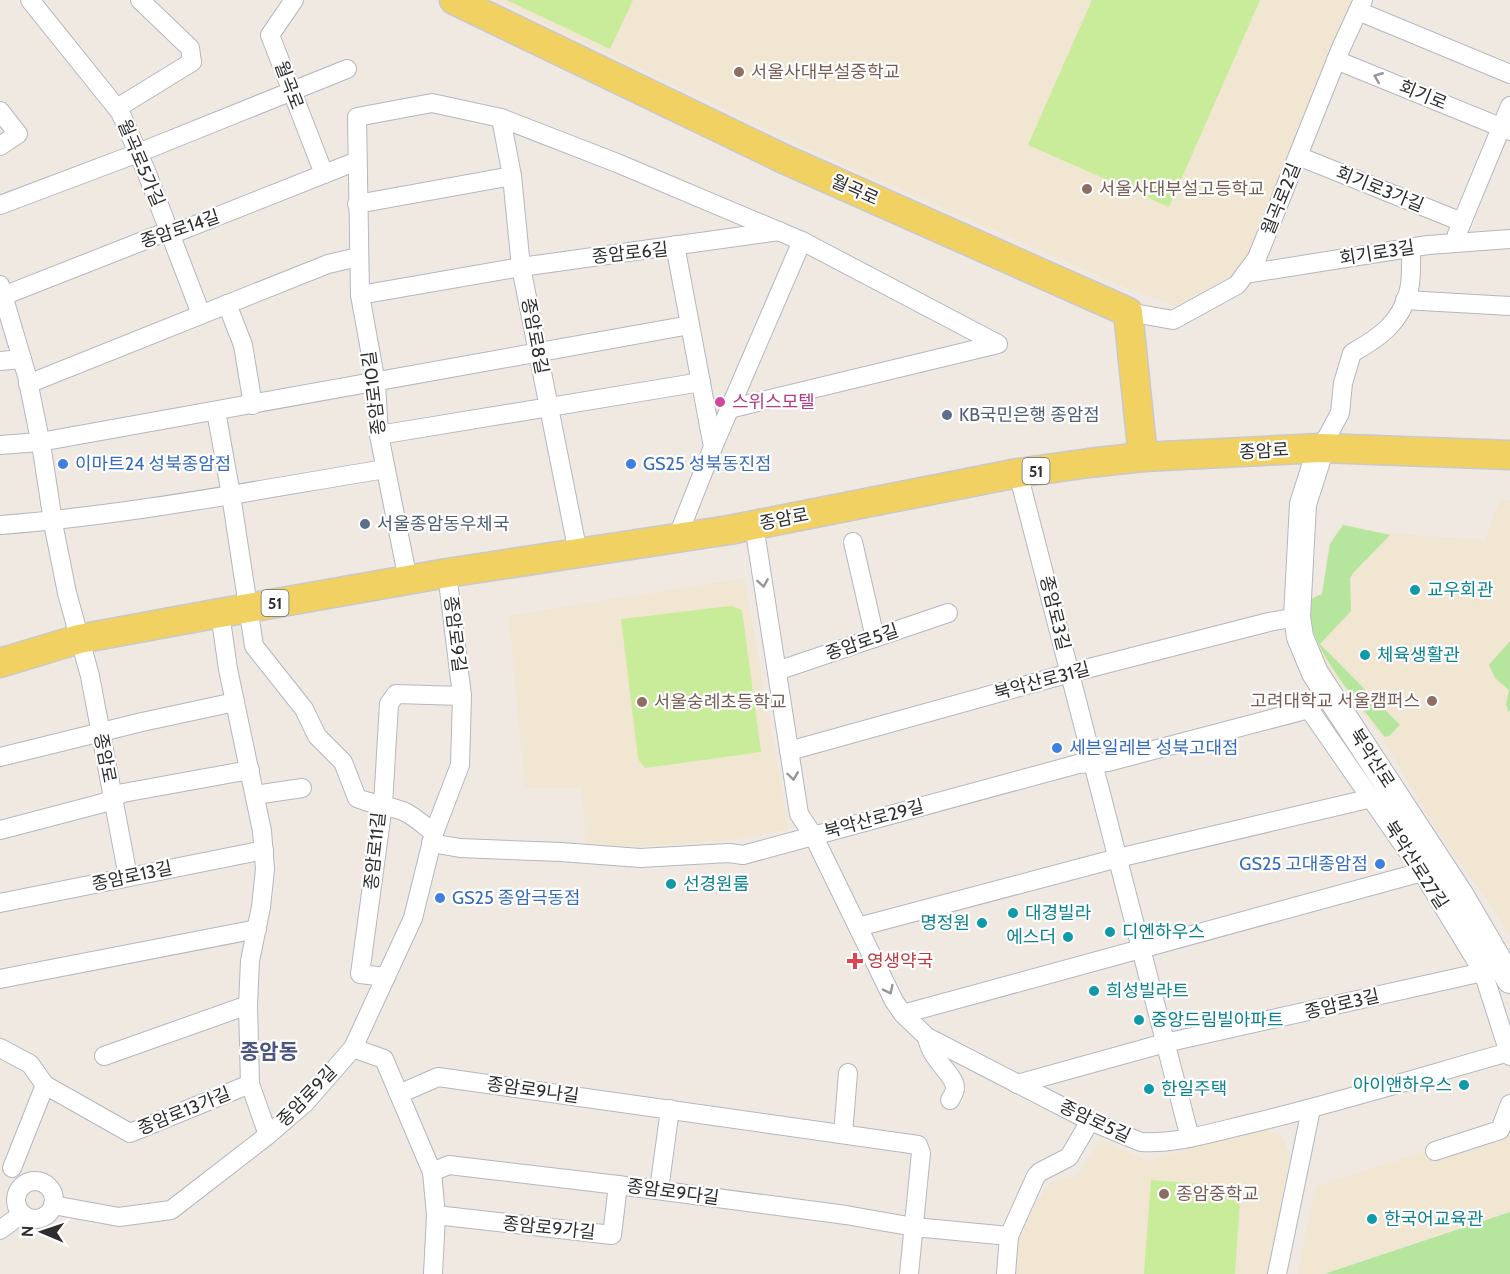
<svg xmlns="http://www.w3.org/2000/svg" width="1510" height="1274" viewBox="0 0 1510 1274" font-family="Cabin,'Noto Sans KR',sans-serif">
  <rect width="100%" height="100%" fill="#efe9e1"/>
  <g fill="#f0e6d1">
    <path d="M 496,0 L 1353,0 L 1243,269 L 1176,306 L 1124,287 L 800,145 Z"/>
    <path d="M 1500,500 L 1510,500 L 1510,935 L 1495,910 L 1485,898 L 1432,822 L 1381,736 L 1326,667 L 1308,618 L 1309,598 L 1321,594 L 1329,544 L 1342,524 L 1385,533 L 1485,540 Z"/>
    <path d="M 744,578 L 789,829 L 730,840 L 645,846 L 586,845 L 582,788 L 525,788 L 509,616 Z"/>
    <path d="M 1510,1125 L 1510,1211 L 1322,1274 L 1298,1274 L 1316,1186 Z"/>
    <path d="M 1264,1128 L 1282,1137 L 1289,1153 L 1279,1274 L 1015,1274 L 1017,1241 L 1035,1205 L 1049,1184 L 1078,1175 L 1101,1140 L 1147,1161 Z"/>
  </g>
  <g fill="#b6e59e">
    <path d="M 1343,525 L 1390,535 L 1353,573 L 1350,578 L 1351,611 L 1320,644 L 1400,725 L 1389,736 L 1385,737 C 1362,707 1315,655 1310,618 C 1309,612 1310,605 1311,599 L 1322,594 L 1330,544 Z"/>
    <path d="M 1510,641 L 1510,710 L 1508,712 L 1506,704 L 1509,690 L 1495,678 L 1489,665 Z"/>
    <path d="M 1510,1212 L 1510,1274 L 1324,1274 Z"/>
  </g>
  <g fill="#c9ec9a">
    <path d="M 507,0 L 633,0 L 610,49 Z"/>
    <path d="M 1092,0 L 1260,0 L 1169,207 L 1028,145 Z"/>
    <path d="M 731,606 L 742,610 L 761,752 L 645,768 L 638,759 L 621,619 Z"/>
    <path d="M 1151,1180 L 1241,1187 L 1235,1274 L 1144,1274 Z"/>
  </g>
  <g fill="none" stroke-linecap="round" stroke-linejoin="round">
    <defs>
      <g id="street">
        <path d="M 30,0 L 120,112 L 146,171 L 201,314"/>
        <path d="M 294,0 L 270,35 L 324,174"/>
        <path d="M 1358,11 L 1510,74"/>
        <path d="M 1336,60 L 1510,131"/>
        <path d="M 117,108 L 192,62 L 190,48 L 140,0"/>
        <path d="M 0,111 L 18,134 L 0,146"/>
        <path d="M 501,118 L 512,176 L 521,267 L 578,553"/>
        <path d="M 1298,156 L 1462,222"/>
        <path d="M 357,204 L 512,176"/>
        <path d="M 0,205 L 138,153 L 347,69"/>
        <path d="M 1457,234 L 1510,106"/>
        <path d="M 675,245 L 713,447 L 677,538"/>
        <path d="M 1245,274 L 1428,245 L 1510,239"/>
        <path d="M 0,285 L 27,376 L 42,450 L 54,528 L 67,593 L 90,676 L 128,877"/>
        <path d="M 360,295 L 521,267 L 779,231"/>
        <path d="M 3,296 L 158,235 L 170,235 L 357,161"/>
        <path d="M 1405,300 L 1510,306"/>
        <path d="M 227,304 L 243,345 L 253,405"/>
        <path d="M 1128,312 L 1173,320 L 1237,285 L 1257,258 L 1341,48 L 1363,0"/>
        <path d="M 0,361 L 22,359"/>
        <path d="M 28,384 L 328,264 L 358,257"/>
        <path d="M 216,411 L 231,495 L 254,646 L 304,709 L 317,736 L 343,762 L 357,798 C 373,805 391,805 407,813 C 416,818 425,826 434,833"/>
        <path d="M 379,435 L 701,382"/>
        <path d="M 0,445 L 40,442 L 690,325"/>
        <path d="M 713,447 L 802,241"/>
        <path d="M 1321,448 L 1340,413 L 1343,383 L 1352,353 C 1379,338 1401,323 1409,290 C 1412,277 1411,261 1411,248"/>
        <path d="M 1018,473 L 1190,1138"/>
        <path d="M 0,525 C 129,515 257,490 385,469"/>
        <path d="M 754,525 L 799,814 L 813,835 L 894,1001 L 903,1014 L 927,1037 L 1090,1121 L 1141,1142 C 1179,1144 1217,1131 1253,1123 C 1339,1102 1424,1076 1509,1052"/>
        <path d="M 853,542 L 875,638"/>
        <path d="M 408,580 L 379,435 L 376,383 L 360,295 L 357,117 L 432,103 L 501,118 L 617,163 L 802,241 L 998,344 L 729,409"/>
        <path d="M 220,613 L 228,669 L 262,831 L 265,869 L 261,907 L 250,961 L 248,1005 L 250,1084 L 268,1135"/>
        <path d="M 777,671 L 948,613"/>
        <path d="M 1317,700 L 1309,709 L 1422,872 L 1483,972 L 1510,1056"/>
        <path d="M 789,751 L 1070,673 L 1269,622 L 1297,617"/>
        <path d="M 0,757 L 142,722 L 235,702"/>
        <path d="M 255,795 L 302,788"/>
        <path d="M 0,830 L 103,803 L 123,793 L 250,770"/>
        <path d="M 431,843 L 460,848 L 561,852 L 640,858 L 729,853 L 743,855 L 1078,764 L 1108,762 L 1309,709"/>
        <path d="M 0,903 L 264,850"/>
        <path d="M 858,927 L 1118,858 L 1372,798"/>
        <path d="M 386,977 L 360,974 L 383,805 L 389,704 L 396,694 L 462,696"/>
        <path d="M 0,979 L 257,929"/>
        <path d="M 903,1014 L 1422,872"/>
        <path d="M 927,1037 C 930,1059 954,1074 955,1087 C 956,1091 952,1096 950,1100"/>
        <path d="M 0,1048 L 30,1064 L 45,1085 L 130,1133 L 250,1084"/>
        <path d="M 353,1048 L 384,1059 L 432,1172 L 436,1215 L 433,1274"/>
        <path d="M 104,1056 L 248,1005"/>
        <path d="M 1017,1084 L 1165,1043 L 1483,972"/>
        <path d="M 399,1094 L 438,1077 L 918,1145 L 921,1153 L 909,1274"/>
        <path d="M 843,1134 L 848,1073"/>
        <path d="M 1435,1151 L 1500,1130 L 1510,1104"/>
        <path d="M 12,1168 L 45,1085"/>
        <path d="M 432,1172 L 449,1165 L 618,1185 L 846,1215 L 914,1227 L 1009,1236 L 1036,1176 L 1040,1172 L 1069,1157 L 1090,1121"/>
        <circle cx="35" cy="1200" r="19"/>
        <path d="M 659,1190 L 670,1109"/>
        <path d="M 53,1205 L 119,1217 L 171,1210 L 268,1135 L 305,1103 L 353,1048 L 413,918 L 434,833 L 460,765 L 462,696 L 447,573"/>
        <path d="M 436,1215 L 612,1235 L 618,1185"/>
        <path d="M 0,1230 L 22,1214"/>
        <path d="M 1006,1274 L 1009,1236"/>
        <path d="M 1277,1274 L 1311,1109"/>
      </g>
      <path id="secondary" d="M 1321,448 L 1303,504 L 1297,617 L 1300,637 L 1315,673 L 1461,896 L 1510,980"/>
      <g id="primary">
        <path d="M 454,0 L 784,159 L 1128,312 L 1143,457"/>
        <path d="M 0,663 L 79,639 L 220,613 L 447,573 L 729,530 L 1018,473 L 1089,463 L 1143,457 L 1321,448 L 1510,455"/>
      </g>
    </defs>
    <use href="#street" stroke="#b4b7c1" stroke-width="20"/>
    <use href="#secondary" stroke="#b4b7c1" stroke-width="28"/>
    <use href="#primary" stroke="#c9c9c9" stroke-width="31"/>
    <use href="#street" stroke="#fff" stroke-width="18"/>
    <use href="#secondary" stroke="#fff" stroke-width="26"/>
    <use href="#primary" stroke="#f2d163" stroke-width="28"/>
  </g>
  <defs><path id="oneway-chevron" d="M-2-3.5L2.5 0L-2 3.5" fill="none" stroke-width="1.6" stroke-linecap="round" stroke-linejoin="round" transform="scale(1.5)"/></defs>
  <g stroke="#969696">
    <use href="#oneway-chevron" transform="translate(1378 77) rotate(-158)"/>
    <use href="#oneway-chevron" transform="translate(763 583) rotate(81)"/>
    <use href="#oneway-chevron" transform="translate(793 776) rotate(82)"/>
    <use href="#oneway-chevron" transform="translate(889 990) rotate(64)"/>
  </g>
  <g fill="#8d6e63" stroke="#fff" stroke-width="2">
    <circle cx="739" cy="72" r="6"/>
    <circle cx="1087" cy="189" r="6"/>
    <circle cx="1432" cy="701" r="6"/>
    <circle cx="642" cy="702" r="6"/>
    <circle cx="1164" cy="1194" r="6"/>
  </g>
  <circle fill="#d1479c" stroke="#fff" stroke-width="2" cx="720" cy="402" r="6"/>
  <g fill="#5c6f8a" stroke="#fff" stroke-width="2">
    <circle cx="947" cy="415" r="6"/>
    <circle cx="365" cy="524" r="6"/>
  </g>
  <g fill="#3f7fe0" stroke="#fff" stroke-width="2">
    <circle cx="63" cy="464" r="6"/>
    <circle cx="631" cy="464" r="6"/>
    <circle cx="1057" cy="748" r="6"/>
    <circle cx="1380" cy="864" r="6"/>
    <circle cx="440" cy="898" r="6"/>
  </g>
  <g fill="#0f9aa8" stroke="#fff" stroke-width="2">
    <circle cx="1415" cy="590" r="6"/>
    <circle cx="1365" cy="655" r="6"/>
    <circle cx="671" cy="884" r="6"/>
    <circle cx="1013" cy="913" r="6"/>
    <circle cx="982" cy="923" r="6"/>
    <circle cx="1110" cy="932" r="6"/>
    <circle cx="1068" cy="937" r="6"/>
    <circle cx="1094" cy="991" r="6"/>
    <circle cx="1139" cy="1020" r="6"/>
    <circle cx="1464" cy="1085" r="6"/>
    <circle cx="1149" cy="1089" r="6"/>
    <circle cx="1372" cy="1219" r="6"/>
  </g>
  <path fill="#e0444e" stroke="#fff" stroke-width="2" d="M852 952h6v6h6v6h-6v6h-6v-6h-6v-6h6z"/>
  <g text-anchor="middle" stroke-width="4.5" stroke-linejoin="round" paint-order="stroke">
    <g fill="#fff" stroke="#6d6d6d" stroke-width="1.5">
      <rect x="1022.5" y="458" width="27" height="26" rx="4.5"/>
      <rect x="261.5" y="590" width="27" height="26" rx="4.5"/>
    </g>
    <g font-size="16" font-weight="bold" fill="#2e2e2e">
      <text x="1036" y="477">51</text>
      <text x="275" y="609">51</text>
    </g>
    <g font-size="18" fill="#785e54" stroke="#fff" text-anchor="start">
      <text x="751" y="78">서울사대부설중학교</text>
      <text x="1099" y="195">서울사대부설고등학교</text>
      <text x="1420" y="707" text-anchor="end">고려대학교 서울캠퍼스</text>
      <text x="654" y="708">서울숭례초등학교</text>
      <text x="1176" y="1200">종암중학교</text>
    </g>
    <g font-size="18" fill="#2e2e2e" stroke="#fff">
      <text transform="translate(289 85) rotate(69)" y="6">월곡로</text>
      <text transform="translate(1423 95) rotate(22)" y="6">회기로</text>
      <text transform="translate(141 163) rotate(67)" y="6">월곡로5가길</text>
      <text transform="translate(1380 189) rotate(22)" y="6">회기로3가길</text>
      <text transform="translate(855 190) rotate(24)" y="6">월곡로</text>
      <text transform="translate(1281 199) rotate(-68)" y="6">월곡로2길</text>
      <text transform="translate(180 229) rotate(-19)" y="6">종암로14길</text>
      <text transform="translate(630 253) rotate(-6)" y="6">종암로6길</text>
      <text transform="translate(1377 253) rotate(-9)" y="6">회기로3길</text>
      <text transform="translate(535 336) rotate(79)" y="6">종암로8길</text>
      <text transform="translate(374 393) rotate(-97)" y="6">종암로10길</text>
      <text transform="translate(1264 451) rotate(-3)" y="6">종암로</text>
      <text transform="translate(784 519) rotate(-11)" y="6">종암로</text>
      <text transform="translate(1055 613) rotate(76)" y="6">종암로3길</text>
      <text transform="translate(455 634) rotate(83)" y="6">종암로9길</text>
      <text transform="translate(862 642) rotate(-19)" y="6">종암로5길</text>
      <text transform="translate(1042 681) rotate(-15)" y="6">북악산로31길</text>
      <text transform="translate(105 758) rotate(79)" y="6">종암로</text>
      <text transform="translate(1372 758) rotate(57)" y="6">북악산로</text>
      <text transform="translate(874 819) rotate(-15)" y="6">북악산로29길</text>
      <text transform="translate(375 851) rotate(-84)" y="6">종암로11길</text>
      <text transform="translate(1416 865) rotate(57)" y="6">북악산로27길</text>
      <text transform="translate(132 876) rotate(-12)" y="6">종암로13길</text>
      <text transform="translate(1342 1004) rotate(-13)" y="6">종암로3길</text>
      <text transform="translate(533 1090) rotate(8)" y="6">종암로9나길</text>
      <text transform="translate(307 1096) rotate(-46)" y="6">종암로9길</text>
      <text transform="translate(184 1111) rotate(-22)" y="6">종암로13가길</text>
      <text transform="translate(1095 1121) rotate(25)" y="6">종암로5길</text>
      <text transform="translate(673 1192) rotate(8)" y="6">종암로9다길</text>
      <text transform="translate(549 1228) rotate(6)" y="6">종암로9가길</text>
    </g>
    <g font-size="18" fill="#b23c85" stroke="#fff" text-anchor="start">
      <text x="732" y="408">스위스모텔</text>
    </g>
    <g font-size="18" fill="#4e5e75" stroke="#fff" text-anchor="start">
      <text x="959" y="421">KB국민은행 종암점</text>
      <text x="377" y="530">서울종암동우체국</text>
    </g>
    <g font-size="18" fill="#366cbe" stroke="#fff" text-anchor="start">
      <text x="75" y="470">이마트24 성북종암점</text>
      <text x="643" y="470">GS25 성북동진점</text>
      <text x="1069" y="754">세븐일레븐 성북고대점</text>
      <text x="1368" y="870" text-anchor="end">GS25 고대종암점</text>
      <text x="452" y="904">GS25 종암극동점</text>
    </g>
    <g font-size="18" fill="#0d838f" stroke="#fff" text-anchor="start">
      <text x="1427" y="596">교우회관</text>
      <text x="1377" y="661">체육생활관</text>
      <text x="683" y="890">선경원룸</text>
      <text x="1025" y="919">대경빌라</text>
      <text x="970" y="929" text-anchor="end">명정원</text>
      <text x="1122" y="938">디엔하우스</text>
      <text x="1056" y="943" text-anchor="end">에스더</text>
      <text x="1106" y="997">희성빌라트</text>
      <text x="1151" y="1026">중앙드림빌아파트</text>
      <text x="1452" y="1091" text-anchor="end">아이앤하우스</text>
      <text x="1161" y="1095">한일주택</text>
      <text x="1384" y="1225">한국어교육관</text>
    </g>
    <g font-size="18" fill="#be3a42" stroke="#fff" text-anchor="start">
      <text x="867" y="967">영생약국</text>
    </g>
    <g font-size="21" font-weight="bold" fill="#4d5680" stroke="#fff">
      <text x="269" y="1059">종암동</text>
    </g>
  </g>
  <g transform="translate(42 1232) rotate(272)" stroke="#ffffff" stroke-width="4.5" paint-order="stroke">
  <path d="M0-4.5L10 22L0 15L-10 22Z" fill="#2e2e2e"/>
  <text y="-9" font-size="16" font-weight="bold" text-anchor="middle" fill="#2e2e2e">N</text>
  </g>
</svg>
